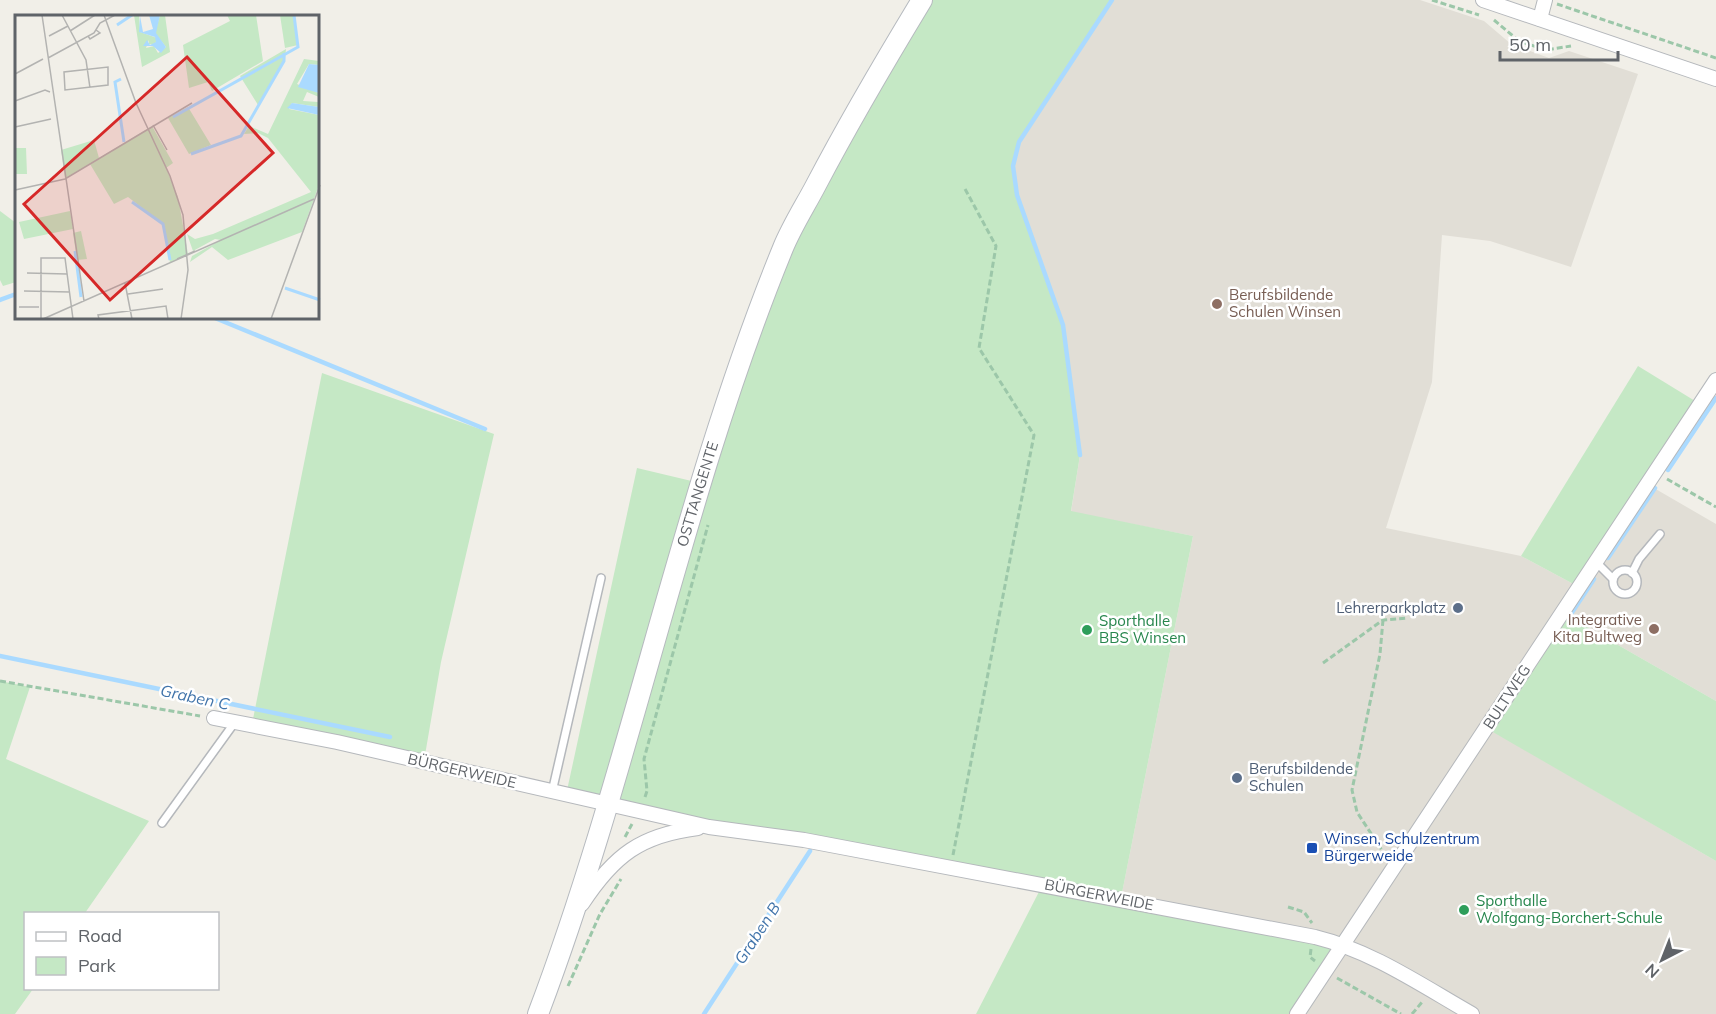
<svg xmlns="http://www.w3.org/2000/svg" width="1716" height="1014" viewBox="0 0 1716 1014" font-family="Mulish,sans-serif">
  <rect width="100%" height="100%" fill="#f1efe8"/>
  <path fill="#e1ded6" d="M 1112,0 L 1420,0 L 1484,21 L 1511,44 L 1549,58 L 1569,51 L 1638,74 L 1571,267 L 1490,241 L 1442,235 L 1432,382 L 1386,528 L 1521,556 L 1579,587 L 1647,484 L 1716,524 L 1716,701 L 1562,613 L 1486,727 L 1716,861 L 1716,1014 L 1297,1014 L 1121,898 L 1193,536 L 1071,512 L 1080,455 L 1063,326 L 1017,195 L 1013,166 L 1019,142 Z"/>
  <g fill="#c5e8c5">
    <path d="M 922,0 L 1112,0 L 1019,142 L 1013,166 L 1017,195 L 1063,325 L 1080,455 L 1071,511 L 1193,536 L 1121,898 L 1345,944 L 1297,1014 L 976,1014 L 1043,884 L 566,795 L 637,468 L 700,483 L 784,246 Z"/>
    <path d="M 0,211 L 16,223 L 16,282 L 3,286 L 0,280 Z"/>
    <path d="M 1638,366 L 1700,404 L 1579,587 L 1521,556 Z"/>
    <path d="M 322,373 L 494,434 L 441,662 L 425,755 L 253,719 Z"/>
    <path d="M 1562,613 L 1716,701 L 1716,861 L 1486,728 Z"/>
    <path d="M 0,681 L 30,687 L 6,759 L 149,821 L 85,913 L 26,914 L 26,988 L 33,989 L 15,1014 L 0,1014 Z"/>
  </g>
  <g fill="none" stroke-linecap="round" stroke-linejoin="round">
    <g stroke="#aadaff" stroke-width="4.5">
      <path d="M 0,300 L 16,294"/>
      <path d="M 215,318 L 485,429"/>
      <path d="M 1080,455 L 1063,325 L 1017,195 L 1013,166 L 1019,142 L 1112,0"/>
      <path d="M 1668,470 L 1716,398"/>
      <path d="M 1608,558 L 1655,488"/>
      <path d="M 1569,617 L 1594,579"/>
      <path d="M 0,656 L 390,737"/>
      <path d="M 704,1014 L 810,851"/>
    </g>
    <defs>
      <g id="lane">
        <path d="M 1596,562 L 1613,579"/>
        <circle cx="1625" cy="582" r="12"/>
        <path d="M 1632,573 L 1639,559 L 1660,534"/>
        <path d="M 552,792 L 601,578"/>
        <path d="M 162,823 L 235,722"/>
      </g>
      <g id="street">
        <path d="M 1483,0 L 1716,79"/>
        <path d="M 1540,19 L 1545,0"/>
        <path d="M 214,718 L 337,742 L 709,827 L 804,840 L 1315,937 C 1372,951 1421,985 1472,1014"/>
        <path d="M 582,904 C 614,855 641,835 698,828"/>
        <path d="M 1297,1014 L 1716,380"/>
      </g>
      <g id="secondary">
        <path id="s1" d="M 538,1014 C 633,763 681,497 783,248 C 792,226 805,206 816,185 C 849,122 885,61 922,0"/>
      </g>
    </defs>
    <use href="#lane" stroke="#b5b8bc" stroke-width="10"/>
    <use href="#street" stroke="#b5b8bc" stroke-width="16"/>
    <use href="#secondary" stroke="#b6babf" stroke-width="22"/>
    <g stroke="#9cc7a9" stroke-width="3" stroke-dasharray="6 3" stroke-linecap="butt">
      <path d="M 1432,0 L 1479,15"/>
      <path d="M 1557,4 L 1716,58"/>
      <path d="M 1494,20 L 1519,41 L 1546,50 L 1571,46"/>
      <path d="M 1667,479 L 1716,507"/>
      <path d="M 1383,620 L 1380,654 L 1352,790 L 1357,812 L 1385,855"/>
      <path d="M 1323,663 L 1383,620 L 1408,618"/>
      <path d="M 0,681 L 200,716"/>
      <path d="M 645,797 L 647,791 L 644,759 L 708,525"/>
      <path d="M 625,837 L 632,824"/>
      <path d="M 953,855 L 1034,435 L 979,348 L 996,246 L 964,187"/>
      <path d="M 1288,907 L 1304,912 L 1312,923"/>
      <path d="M 1311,949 L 1310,957 L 1315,961"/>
      <path d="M 1337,978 L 1401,1014"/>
      <path d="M 568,986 L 600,914 L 621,879"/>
      <path d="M 1412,1014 L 1423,1001"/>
    </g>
    <use href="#lane" stroke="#fff" stroke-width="7"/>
    <use href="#street" stroke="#fff" stroke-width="14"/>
    <use href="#secondary" stroke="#fff" stroke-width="20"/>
  </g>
  <g fill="#8d6e63" stroke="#fff" stroke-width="2">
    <circle cx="1217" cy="304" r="6"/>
    <circle cx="1654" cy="629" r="6"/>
  </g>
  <g fill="#5c6f8a" stroke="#fff" stroke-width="2">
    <circle cx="1458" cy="608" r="6"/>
    <circle cx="1237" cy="778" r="6"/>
  </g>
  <g fill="#2e9e5b" stroke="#fff" stroke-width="2">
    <circle cx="1087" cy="630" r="6"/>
    <circle cx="1464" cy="910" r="6"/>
  </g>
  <rect fill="#1a4fb4" stroke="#fff" stroke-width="2" x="1306" y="842" width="12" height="12" rx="3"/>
  <g text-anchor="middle" stroke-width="5" stroke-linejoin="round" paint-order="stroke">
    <g font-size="15" fill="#785e54" stroke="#fff" text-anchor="start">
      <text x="1229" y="300">Berufsbildende<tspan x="1229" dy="17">Schulen Winsen</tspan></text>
      <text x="1642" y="625" text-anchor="end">Integrative<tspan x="1642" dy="17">Kita Bultweg</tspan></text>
    </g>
    <g font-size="15" fill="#5f6368" stroke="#fff">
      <text dy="5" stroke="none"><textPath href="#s1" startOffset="544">OSTTANGENTE</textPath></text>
      <text transform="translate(1507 697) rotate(-57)" y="5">BULTWEG</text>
      <text transform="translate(462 771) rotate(13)" y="5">BÜRGERWEIDE</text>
      <text transform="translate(1099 895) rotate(11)" y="5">BÜRGERWEIDE</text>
    </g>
    <g font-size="15" fill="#4e5e75" stroke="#fff" text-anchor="end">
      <text x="1446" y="613">Lehrerparkplatz</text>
      <text x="1249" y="774" text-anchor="start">Berufsbildende<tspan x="1249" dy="17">Schulen</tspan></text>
    </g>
    <g font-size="15" fill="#27864d" stroke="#fff" text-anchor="start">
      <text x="1099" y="626">Sporthalle<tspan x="1099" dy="17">BBS Winsen</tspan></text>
      <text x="1476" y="906">Sporthalle<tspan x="1476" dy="17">Wolfgang-Borchert-Schule</tspan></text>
    </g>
    <g font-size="15" fill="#164399" stroke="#fff" text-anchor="start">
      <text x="1324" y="844">Winsen, Schulzentrum<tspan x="1324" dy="17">Bürgerweide</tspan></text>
    </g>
    <g font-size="16" font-style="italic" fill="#4174aa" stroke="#fff">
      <text transform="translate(195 697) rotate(12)" y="6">Graben C</text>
      <text transform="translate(757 933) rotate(-57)" y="6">Graben B</text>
    </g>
  </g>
  <g transform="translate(15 15)">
    <rect width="304" height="304" fill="#f1efe8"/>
    <path d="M 119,0 L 124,0 L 125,17 L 142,23 L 140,30 L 134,29 L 134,25 L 131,33 L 139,31 L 143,38 L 151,32 L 140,18 L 145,0 L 150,0 L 155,37 L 127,52 ZM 212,0 L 241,0 L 248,46 L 197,76 L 193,67 L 174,73 L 168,30 L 215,6 ZM 265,0 L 278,0 L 283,30 L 270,33 ZM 271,34 L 270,45 L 243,90 L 225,61 ZM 289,44 L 304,46 L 304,50 L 294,49 L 282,69 L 304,78 L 304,82 L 292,77 L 288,86 L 303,87 L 304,92 L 277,88 L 274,94 L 304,100 L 304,170 L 287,217 L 213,245 L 197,232 L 175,247 L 177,241 L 206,225 L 200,224 L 178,236 L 172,219 L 180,224 L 198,219 L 296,177 L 253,123 L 243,118 L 229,119 L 234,111 L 253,119 ZM 173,92 L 196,130 L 174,139 L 153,103 ZM 137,111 L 158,148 L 151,153 L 163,182 L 173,239 L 155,248 L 148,209 L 113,182 L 99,189 L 75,149 L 50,164 L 46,135 L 79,125 L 84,143 ZM 0,133 L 11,133 L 12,159 L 0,159 ZM 55,196 L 58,214 L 9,224 L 4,207 ZM 66,216 L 72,244 L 62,245 L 58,218 Z" fill="#c5e8c5"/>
    <path d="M 134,0 L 145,0 L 141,18 L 151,32 L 146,38 L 138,31 L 128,31 L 132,25 L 135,30 L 141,27 L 140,22 L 124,17 L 125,1 L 128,17 L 138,14 ZM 294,49 L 304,50 L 304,78 L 283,72 ZM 277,88 L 304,92 L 304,100 L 272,93 Z" fill="#aadaff"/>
    <path fill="none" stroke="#aadaff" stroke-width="3" d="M 102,10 L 117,0M 106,64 L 100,67 L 109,127M 158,102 L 283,32 L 279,0M 176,139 L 226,121 L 269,46 L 269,38M 117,187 L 148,209 L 155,245M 60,236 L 66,282M 270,273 L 305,285"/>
    <path fill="none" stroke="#b3b3b1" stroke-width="1.5" d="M 27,0 L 69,286M 47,0 L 71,45 L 75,73M 89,0 L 121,88 L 155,161 L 168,200 L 173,255 L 166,304M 55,16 L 80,0M 34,21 L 53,11M 73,21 L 75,24 L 85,18 L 81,15M 33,43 L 79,18 L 85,8 L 100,0M 93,52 L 93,70 L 50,75 L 49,57 ZM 0,59 L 28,44M 0,86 L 30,75 L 35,77M 138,110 L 152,135M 0,112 L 36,104M 0,175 L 50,164 L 177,88M 162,244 L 180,236M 12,258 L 52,259M 110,268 L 117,304M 9,276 L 55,277M 113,279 L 148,274M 4,292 L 24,292M 26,304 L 26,243 L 50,243 L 58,304M 28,304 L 299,184M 84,304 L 83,300 L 151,291 L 153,304M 256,304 L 305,170"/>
    <path fill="#d62828" fill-opacity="0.15" stroke="#d62828" stroke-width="3" d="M 172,42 L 258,138 L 95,285 L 9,189 Z"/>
    <rect width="304" height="304" fill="none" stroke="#5f6368" stroke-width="3"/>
  </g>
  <rect x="24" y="912" width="195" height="78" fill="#ffffff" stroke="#bfc1c3" stroke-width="1.5"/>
  <rect x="36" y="932" width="30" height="9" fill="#ffffff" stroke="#bfc1c3" stroke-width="1.5"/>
  <text x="78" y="942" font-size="18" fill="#5f6368">Road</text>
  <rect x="36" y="957" width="30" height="18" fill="#c5e8c5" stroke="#bfc1c3" stroke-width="1.5"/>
  <text x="78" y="972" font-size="18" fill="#5f6368">Park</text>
  <g transform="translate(1662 960) rotate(222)" stroke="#ffffff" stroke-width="4.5" paint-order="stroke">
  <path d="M0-4.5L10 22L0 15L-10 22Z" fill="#5f6368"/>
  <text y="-9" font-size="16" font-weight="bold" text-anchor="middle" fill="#5f6368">N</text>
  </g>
  <path d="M1500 51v9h118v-9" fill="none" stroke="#5f6368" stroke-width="3"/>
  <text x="1509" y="51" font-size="18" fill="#5f6368" stroke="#ffffff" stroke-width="4.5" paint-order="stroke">50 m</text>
</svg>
